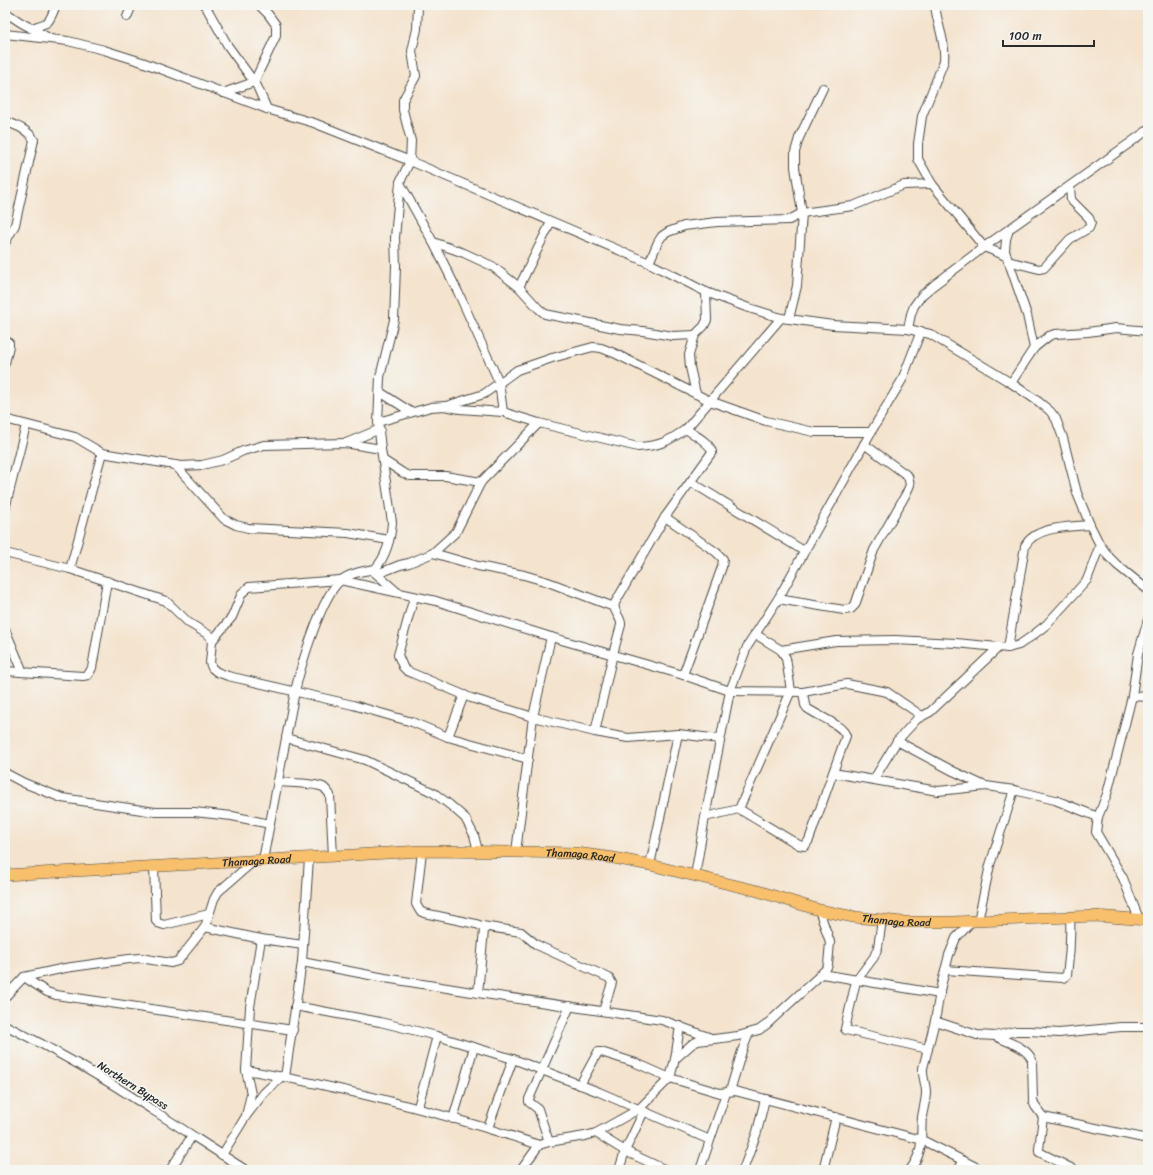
<svg xmlns="http://www.w3.org/2000/svg" width="1153" height="1175" viewBox="0 0 1153 1175" font-family="Sriracha,sans-serif">
  <rect width="100%" height="100%" fill="#f6f6f2"/>
  <filter id="ink" filterUnits="userSpaceOnUse"><feTurbulence type="fractalNoise" baseFrequency=".025" numOctaves="2"/><feDisplacementMap in="SourceGraphic" scale="8" xChannelSelector="R" yChannelSelector="G"/><feConvolveMatrix kernelMatrix="1 2 1 2 8 2 1 2 1" color-interpolation-filters="sRGB"/></filter>
  <filter id="wash" filterUnits="userSpaceOnUse"><feTurbulence type="fractalNoise" baseFrequency=".012" numOctaves="4" result="noise"/><feDisplacementMap in="SourceGraphic" scale="16" xChannelSelector="R" yChannelSelector="G"/><feGaussianBlur stdDeviation="0.9" result="paint"/><feColorMatrix in="noise" values="0 0 0 0 0 0 0 0 0 0 0 0 0 0 0 0 0 1.4 0 .05"/><feComposite in="paint" operator="in"/></filter>
  <g filter="url(#wash)">
    <rect width="100%" height="100%" fill="#f4e3cd"/>
  </g>
  <g filter="url(#ink)">
    <g fill="none" stroke-linecap="round" stroke-linejoin="round">
      <defs>
        <g id="minor">
          <path d="M 205,5 L 228,46 L 257,86 L 267,109"/>
          <path d="M 935,5 C 937,25 946,41 944,61 L 922,116 L 918,144 L 918,159 L 932,184 L 984,247 L 999,253 L 1007,257"/>
          <path d="M 1144,5 L 1148,7"/>
          <path d="M 5,12 L 20,22 L 49,38"/>
          <path d="M 127,17 L 132,5"/>
          <path d="M 31,28 C 50,23 49,23 56,5"/>
          <path d="M 5,34 L 68,41 L 104,50 L 142,62 L 267,109 L 314,123 L 410,161 L 649,263 L 706,292 L 746,307 L 781,318 L 789,319 L 833,325 L 908,329 L 930,334 L 1011,383 L 1039,402 L 1050,411 L 1056,419 L 1063,438 L 1077,493 L 1090,525 L 1100,545 L 1109,557 L 1117,565 L 1148,590"/>
          <path d="M 223,93 L 254,82 L 276,36 L 276,25 L 268,14 L 259,5"/>
          <path d="M 5,121 C 15,125 29,130 34,140 L 15,225 L 5,243"/>
          <path d="M 400,183 L 433,242 L 458,292 L 499,382 L 503,412"/>
          <path d="M 1009,230 L 1006,239 L 1005,251 L 1027,315 L 1034,348"/>
          <path d="M 433,242 L 464,253 L 492,266 L 519,287 L 538,308 L 545,314 L 620,329 L 643,331 L 673,336 L 695,335"/>
          <path d="M 1008,261 L 1039,269 L 1044,268 L 1070,239 L 1089,228 L 1091,223 L 1089,218 L 1071,200 L 1070,186"/>
          <path d="M 649,263 L 658,242 L 662,236 L 668,232 L 684,226 L 717,222 L 789,220 L 802,213 L 853,206 L 904,185 L 932,184"/>
          <path d="M 519,287 L 551,222"/>
          <path d="M 789,319 L 797,286 L 802,213 L 795,167 L 795,152 L 799,138 L 823,88"/>
          <path d="M 908,329 L 911,314 L 914,306 L 922,295 L 934,285 L 984,247 L 1148,130"/>
          <path d="M 5,340 L 9,343 L 9,346 L 5,363"/>
          <path d="M 1011,383 L 1034,348 L 1049,336 L 1055,334 L 1088,332 L 1116,328 L 1148,331"/>
          <path d="M 380,392 L 411,412"/>
          <path d="M 696,394 L 690,367 L 689,355 L 695,335 L 704,326 L 707,320 L 706,292"/>
          <path d="M 446,406 L 484,394 L 517,370 L 552,358 L 593,347 L 601,348 L 614,353 L 710,401 L 766,421 L 814,432 L 871,432"/>
          <path d="M 5,419 L 75,437 L 102,453 L 181,466 L 202,465 L 223,460 L 243,451 L 264,445 L 345,443 L 381,449"/>
          <path d="M 378,422 L 431,407 L 444,406 L 460,409 L 503,412 L 539,423 L 638,447 C 660,446 669,441 686,429 L 781,318"/>
          <path d="M 346,443 L 380,429"/>
          <path d="M 383,460 L 403,473 L 410,476 L 445,476 L 481,482"/>
          <path d="M 175,465 L 224,519 L 236,525 L 248,528 L 348,533 L 389,540"/>
          <path d="M 691,482 L 804,551"/>
          <path d="M 5,509 L 26,425"/>
          <path d="M 665,517 L 716,552 L 723,559 L 722,567 L 683,675"/>
          <path d="M 5,553 L 70,569 L 166,601 L 189,623 L 209,635 L 212,641 L 210,663 L 212,668 L 217,672 L 228,676 L 353,705 L 412,722 L 448,737 L 528,759"/>
          <path d="M 433,553 L 478,566 L 524,575 L 548,582 L 614,607"/>
          <path d="M 70,569 L 102,453"/>
          <path d="M 373,571 L 396,591"/>
          <path d="M 377,574 L 400,565 L 409,563 L 433,553 L 456,532 L 481,482 L 539,423"/>
          <path d="M 414,597 L 398,655 L 403,667 L 407,671 L 471,698 L 533,717 L 595,732 L 628,738 L 678,734 L 720,739"/>
          <path d="M 778,599 L 844,610 L 851,609 L 855,605 L 874,550 L 906,494 L 910,485 L 908,476 L 864,444"/>
          <path d="M 5,629 L 23,672"/>
          <path d="M 212,641 L 232,617 L 242,593 L 249,587 L 340,580 L 436,601 L 551,637 L 683,675 L 730,691 L 803,692 L 847,684 L 887,692 L 922,716"/>
          <path d="M 1008,648 L 1025,546 C 1035,526 1070,527 1090,525"/>
          <path d="M 781,650 L 836,641 L 895,640 L 956,643 L 1008,648 L 1019,645 L 1032,636 L 1046,625 L 1067,602 L 1087,580 L 1100,545"/>
          <path d="M 5,671 L 83,676 L 88,675 L 92,668 L 107,581"/>
          <path d="M 1132,696 L 1148,697"/>
          <path d="M 595,732 L 613,654 L 621,625 C 622,617 612,612 615,603 L 665,517 L 712,452 C 710,442 694,435 686,429"/>
          <path d="M 448,737 L 464,695"/>
          <path d="M 286,738 L 365,760 L 434,793 L 450,805 L 465,818 L 474,835 L 478,851"/>
          <path d="M 897,741 L 953,771 L 985,786"/>
          <path d="M 5,773 L 24,783 L 62,798 L 155,812 L 194,812 L 232,816 L 270,824"/>
          <path d="M 833,773 L 938,791 L 986,786 L 1014,790 L 1055,800 L 1098,817"/>
          <path d="M 874,779 L 897,741 L 917,719 L 930,712 L 999,647"/>
          <path d="M 279,782 C 290,783 315,783 323,787 C 326,789 328,792 330,795 L 333,857"/>
          <path d="M 739,809 L 799,845 L 805,846 L 809,840 L 846,736 C 842,724 817,716 807,708 L 805,705 L 803,692"/>
          <path d="M 705,817 L 739,809 L 791,691 L 786,658 L 781,650 L 755,634"/>
          <path d="M 422,851 L 416,904 L 420,911 L 424,913 L 476,924 L 482,926 L 484,930 L 478,993 L 662,1020 L 711,1038"/>
          <path d="M 516,852 L 533,717 L 551,637"/>
          <path d="M 263,860 L 295,691 C 301,666 321,597 340,581 C 349,573 364,571 375,569 C 386,557 391,538 392,522 L 381,449 L 378,422 L 380,377 L 394,320 L 396,266 L 395,238 L 400,182 L 410,161 L 411,141 L 403,110 L 403,100 L 416,76 L 412,51 L 417,29 L 418,5"/>
          <path d="M 650,865 L 678,734"/>
          <path d="M 154,866 L 156,921 L 158,923 L 164,925 L 209,914"/>
          <path d="M 695,876 L 705,817 L 730,691 L 747,647 L 778,599 L 871,432 L 902,380 L 921,331"/>
          <path d="M 1139,919 L 1123,878 L 1096,832 L 1098,817 L 1107,794 L 1123,732 L 1132,696 L 1138,654 L 1148,620"/>
          <path d="M 882,920 L 878,947 L 874,957 L 856,981 L 845,1029 L 846,1030 L 928,1049"/>
          <path d="M 978,921 L 990,865 L 1014,790"/>
          <path d="M 482,926 L 521,932 L 537,945 L 609,978 L 612,983 L 603,1011"/>
          <path d="M 205,927 L 261,939 L 303,945"/>
          <path d="M 302,962 L 385,978 L 478,993"/>
          <path d="M 945,970 L 1063,978 L 1067,975 C 1070,955 1071,937 1070,917"/>
          <path d="M 822,974 L 940,994"/>
          <path d="M 24,977 L 47,992 L 56,995 L 293,1030"/>
          <path d="M 5,997 L 24,977 L 65,968 L 129,959 L 140,958 L 171,963 L 178,961 L 205,927 L 214,899 L 218,892 L 254,861"/>
          <path d="M 295,1006 L 380,1022 L 437,1036 L 513,1059 L 599,1092 L 710,1140"/>
          <path d="M 935,1021 L 977,1035 L 995,1036 L 1016,1031 L 1030,1031 L 1059,1033 L 1121,1027 L 1148,1027"/>
          <path d="M 5,1025 C 55,1050 104,1078 151,1109 C 183,1129 214,1150 246,1170"/>
          <path d="M 995,1036 C 1007,1042 1027,1047 1032,1060 L 1033,1101 L 1035,1106 L 1043,1117 L 1039,1149 L 1039,1152 L 1075,1170"/>
          <path d="M 675,1059 L 680,1026"/>
          <path d="M 246,1070 C 346,1088 443,1113 539,1145"/>
          <path d="M 285,1077 L 302,962 L 309,858"/>
          <path d="M 580,1085 L 598,1052 L 601,1052 L 636,1063 L 670,1078 L 720,1093 L 735,1091 L 922,1140 L 982,1170"/>
          <path d="M 730,1091 L 742,1051 L 749,1033"/>
          <path d="M 418,1107 L 437,1036"/>
          <path d="M 246,1116 L 251,1094 L 246,1070 L 250,1007 L 261,939"/>
          <path d="M 1043,1117 L 1148,1139"/>
          <path d="M 453,1119 L 474,1047"/>
          <path d="M 488,1128 L 513,1059"/>
          <path d="M 596,1133 L 625,1151 L 666,1170"/>
          <path d="M 549,1142 L 538,1109 L 529,1102 L 529,1099 L 570,1006"/>
          <path d="M 222,1155 L 246,1116 L 264,1093 L 282,1076"/>
          <path d="M 170,1170 L 192,1136"/>
          <path d="M 521,1170 L 539,1145 L 549,1142 L 585,1136 L 596,1133 L 639,1109 L 670,1078 L 675,1059 L 692,1044 L 698,1041 L 738,1036 L 759,1030 L 766,1025 L 816,979 L 826,969 L 828,965 L 830,942 L 819,910"/>
          <path d="M 619,1170 L 625,1151 L 644,1111"/>
          <path d="M 700,1170 L 726,1093"/>
          <path d="M 743,1170 L 757,1132 L 765,1099"/>
          <path d="M 823,1170 L 836,1117"/>
          <path d="M 910,1170 C 925,1149 920,1140 922,1117 C 923,1109 926,1101 926,1092 C 926,1084 922,1077 923,1068 L 935,1021 L 941,986 L 949,955 L 956,938 L 972,921"/>
          <path d="M 958,1170 L 964,1161"/>
        </g>
        <g id="major">
          <path id="s1" d="M 5,875 L 422,851 L 516,852 L 576,853 L 614,858 L 650,865 L 758,891 L 819,910 L 854,917 L 902,922 L 954,922 L 1095,916 L 1148,920"/>
        </g>
      </defs>
      <use href="#minor" stroke="#494743" stroke-width="10"/>
      <use href="#major" stroke="#494743" stroke-width="12"/>
      <use href="#minor" stroke="#fff" stroke-width="8"/>
      <use href="#major" stroke="#f8bf6c" stroke-width="11"/>
    </g>
  </g>
  <g text-anchor="middle" stroke-width="3.5" stroke-linejoin="round" paint-order="stroke">
    <g font-size="11" fill="#2b2b2b" stroke="#f6f6f2">
      <text dy="4" stroke="none"><textPath href="#s1" startOffset="576">Thamaga Road</textPath></text>
      <text dy="4" stroke="none"><textPath href="#s1" startOffset="252">Thamaga Road</textPath></text>
      <text dy="4" stroke="none"><textPath href="#s1" startOffset="900">Thamaga Road</textPath></text>
      <text transform="translate(133 1085) rotate(32)" y="4">Northern Bypass</text>
    </g>
  </g>
  <rect width="1153" height="1175" fill="none" stroke="#f6f6f2" stroke-width="20"/>
  <path d="M1003 40v6h91v-6" fill="none" stroke="#2b2b2b" stroke-width="2"/>
  <text x="1009" y="40" font-size="12" fill="#2b2b2b" stroke="#f6f6f2" stroke-width="3" paint-order="stroke">100 m</text>
</svg>
